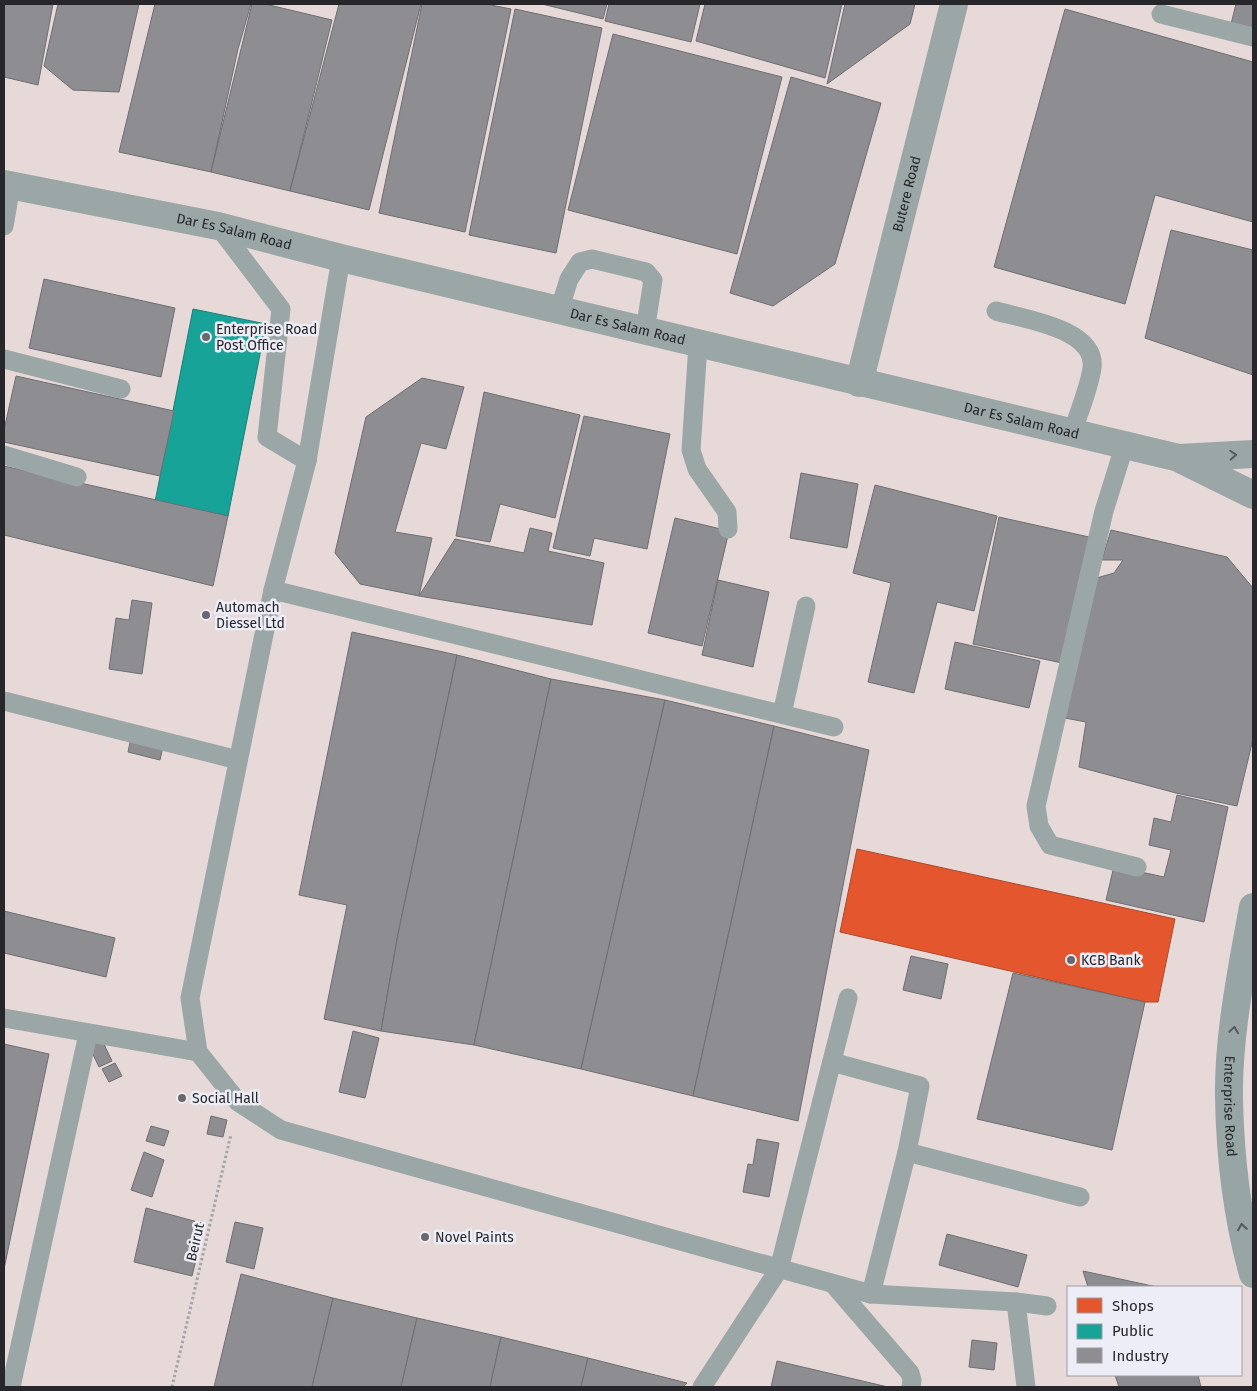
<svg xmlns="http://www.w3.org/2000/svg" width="1257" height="1391" viewBox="0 0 1257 1391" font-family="'Fira Sans',sans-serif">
  <rect width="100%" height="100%" fill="#e2e2e8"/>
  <path fill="#e6d9d7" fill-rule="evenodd" d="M 4,4 L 1253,4 L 1253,1387 L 4,1387 ZM 1068,1287 L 1241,1287 L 1241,1375 L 1068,1375 Z"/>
  <path fill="#e4572e" stroke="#ab492d" d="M 857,849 L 1175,919 L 1158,1002 L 1145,1002 L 840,932 Z"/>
  <path fill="#17a398" stroke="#1c7e77" d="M 193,309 L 266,324 L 228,516 L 155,502 Z"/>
  <g fill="#8d8d92" stroke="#6e6e73">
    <path d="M 4,4 L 53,4 L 38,85 L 4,77 Z"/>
    <path d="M 58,4 L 139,4 L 119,92 L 73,90 L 44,66 Z"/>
    <path d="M 155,4 L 251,4 L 238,49 L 211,172 L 119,152 Z"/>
    <path d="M 252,4 L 265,4 L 332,20 L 290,191 L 211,172 Z"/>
    <path d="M 339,4 L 421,4 L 369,210 L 290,191 Z"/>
    <path d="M 422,4 L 486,4 L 511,9 L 465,232 L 379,213 Z"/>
    <path d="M 542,4 L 607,4 L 603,19 Z"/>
    <path d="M 609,4 L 700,4 L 691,42 L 605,21 Z"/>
    <path d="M 705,4 L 842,4 L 825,78 L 696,41 Z"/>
    <path d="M 845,4 L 915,4 L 910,24 L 827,84 Z"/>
    <path d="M 1236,4 L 1253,4 L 1253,33 L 1230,28 Z"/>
    <path d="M 515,9 L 602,28 L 556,253 L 469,235 Z"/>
    <path d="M 1065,9 L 1253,62 L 1253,222 L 1155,195 L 1125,304 L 994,267 Z"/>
    <path d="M 613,34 L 782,77 L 737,254 L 568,210 Z"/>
    <path d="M 791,77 L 881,103 L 835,264 L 773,306 L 730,293 Z"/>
    <path d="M 1171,230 L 1253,250 L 1253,375 L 1145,338 Z"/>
    <path d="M 44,279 L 175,308 L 161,377 L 29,348 Z"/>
    <path d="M 16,376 L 174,411 L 160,476 L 4,442 L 4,430 Z"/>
    <path d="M 422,378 L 464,387 L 446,449 L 421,443 L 395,532 L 432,538 L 419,596 L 360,584 L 335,553 L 366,417 Z"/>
    <path d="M 484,392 L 580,415 L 555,518 L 500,504 L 490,542 L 456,536 Z"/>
    <path d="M 584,416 L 670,434 L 647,549 L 594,538 L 590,556 L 553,548 Z"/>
    <path d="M 4,466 L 228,516 L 213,586 L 4,535 Z"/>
    <path d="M 801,473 L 858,484 L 847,548 L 790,538 Z"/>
    <path d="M 875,485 L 997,516 L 974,611 L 937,602 L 914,693 L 868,682 L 891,583 L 853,573 Z"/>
    <path d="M 999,517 L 1089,537 L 1062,663 L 973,644 Z"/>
    <path d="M 675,518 L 729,531 L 702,646 L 648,633 Z"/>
    <path d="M 530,528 L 552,533 L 548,551 L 604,563 L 592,625 L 419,596 L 455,539 L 524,553 Z"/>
    <path d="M 1111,530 L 1227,557 L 1253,588 L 1253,739 L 1237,806 L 1176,793 L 1079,767 L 1086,722 L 1065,718 L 1093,579 L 1114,573 L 1123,560 L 1102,560 Z"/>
    <path d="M 718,580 L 769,592 L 753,667 L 702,655 Z"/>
    <path d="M 132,600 L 152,603 L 142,674 L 109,669 L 116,618 L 129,620 Z"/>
    <path d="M 352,632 L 457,655 L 398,934 L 381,1031 L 324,1019 L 347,905 L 299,895 Z"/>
    <path d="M 955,642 L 1040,661 L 1029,708 L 945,689 Z"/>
    <path d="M 457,655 L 551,679 L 474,1045 L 381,1031 L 398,934 Z"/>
    <path d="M 551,679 L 665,700 L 581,1069 L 474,1045 Z"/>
    <path d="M 665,700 L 774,726 L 693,1096 L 581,1069 Z"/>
    <path d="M 774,726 L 869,750 L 798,1121 L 693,1096 Z"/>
    <path d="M 132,733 L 164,742 L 160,760 L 128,752 Z"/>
    <path d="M 1177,795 L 1228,807 L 1204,922 L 1106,900 L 1114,866 L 1164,877 L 1171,850 L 1149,845 L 1154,818 L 1171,822 Z"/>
    <path d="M 4,911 L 115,938 L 106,977 L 4,953 Z"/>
    <path d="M 911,956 L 948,964 L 941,999 L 903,990 Z"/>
    <path d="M 1013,973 L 1145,1002 L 1112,1150 L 977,1119 Z"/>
    <path d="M 353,1031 L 379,1038 L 365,1098 L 339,1092 Z"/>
    <path d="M 101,1038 L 112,1061 L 99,1067 L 88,1044 Z"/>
    <path d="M 4,1044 L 49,1054 L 4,1269 Z"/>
    <path d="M 115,1063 L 122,1076 L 109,1082 L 102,1069 Z"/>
    <path d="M 211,1116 L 227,1120 L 223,1137 L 207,1134 Z"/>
    <path d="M 151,1126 L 169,1131 L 164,1146 L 146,1141 Z"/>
    <path d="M 757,1139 L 779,1143 L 769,1197 L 743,1192 L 748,1164 L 753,1165 Z"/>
    <path d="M 144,1152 L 164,1160 L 152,1197 L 131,1190 Z"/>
    <path d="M 146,1208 L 205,1224 L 192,1276 L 134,1262 Z"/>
    <path d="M 235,1222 L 263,1228 L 254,1269 L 226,1262 Z"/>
    <path d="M 947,1234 L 1027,1255 L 1018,1287 L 939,1265 Z"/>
    <path d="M 1083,1271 L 1157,1287 L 1088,1287 Z"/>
    <path d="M 241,1274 L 333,1298 L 312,1387 L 214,1387 Z"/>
    <path d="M 333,1298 L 417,1318 L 401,1387 L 312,1387 Z"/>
    <path d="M 417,1318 L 501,1337 L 490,1387 L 401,1387 Z"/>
    <path d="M 501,1337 L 588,1358 L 581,1387 L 490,1387 Z"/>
    <path d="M 972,1340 L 997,1343 L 994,1370 L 969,1367 Z"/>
    <path d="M 588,1358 L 687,1383 L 683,1387 L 581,1387 Z"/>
    <path d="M 777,1361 L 888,1387 L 771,1387 Z"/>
    <path d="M 1115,1375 L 1198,1375 L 1201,1387 L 1119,1387 Z"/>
  </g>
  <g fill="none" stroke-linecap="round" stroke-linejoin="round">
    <path stroke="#a0a7a8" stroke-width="3" stroke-dasharray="2.5 2.5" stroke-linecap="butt" d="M 172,1387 L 231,1134"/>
    <g stroke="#9ba7a7" stroke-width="19">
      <path d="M 1161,14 L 1253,37"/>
      <path d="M 4,226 L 11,186"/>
      <path d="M 218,226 L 281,309 L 267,437 L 307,461"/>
      <path d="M 341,258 L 307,461 L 273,590 L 190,998 L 198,1052 L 238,1102 L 281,1130 L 871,1294"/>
      <path d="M 559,311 L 569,279 L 580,262 L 592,259 L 646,272 L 653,280 L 645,331"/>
      <path d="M 996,311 C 1024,319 1097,329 1092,368 C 1089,389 1079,411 1073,431"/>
      <path d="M 698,344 L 691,450 L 697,469 L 727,512 L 728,529"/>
      <path d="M 4,359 L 121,389"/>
      <path d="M 1125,444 L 1104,511 L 1036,806 L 1039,826 L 1050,845 L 1137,867"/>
      <path d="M 4,455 L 77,477"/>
      <path d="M 273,590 L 834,727"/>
      <path d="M 4,701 L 238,760"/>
      <path d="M 782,714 L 806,606"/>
      <path d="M 4,1018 L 198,1052"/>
      <path d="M 832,1062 L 920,1086 L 907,1152 L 871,1294 L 1016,1302 L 1047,1306"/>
      <path d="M 907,1152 L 1080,1197"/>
      <path d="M 834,1285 L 910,1373 L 912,1380 L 911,1387"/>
      <path d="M 1016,1302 L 1026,1387"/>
      <path d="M 11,1387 L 88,1034"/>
      <path d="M 702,1387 L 779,1269 L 848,998"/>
    </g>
    <g stroke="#9ba7a7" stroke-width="28">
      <path id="s1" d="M 4,184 L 218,226 L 341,258 L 1179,458 L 1253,454"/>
      <path id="s2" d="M 859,383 L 954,4"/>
      <path d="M 1180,459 L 1253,495"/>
    </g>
    <path stroke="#97a6a5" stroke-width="28" id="s3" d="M 1253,907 C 1242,968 1228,1036 1229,1097 C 1230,1156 1237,1217 1253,1274"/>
  </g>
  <defs><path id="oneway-chevron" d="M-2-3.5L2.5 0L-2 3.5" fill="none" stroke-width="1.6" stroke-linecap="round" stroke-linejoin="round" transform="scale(1.25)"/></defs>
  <use stroke="#555a5d" href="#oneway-chevron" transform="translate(1233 455) rotate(-3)"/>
  <g stroke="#545a5c">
    <use href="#oneway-chevron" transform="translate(1234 1030) rotate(-82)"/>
    <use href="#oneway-chevron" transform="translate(1242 1227) rotate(-99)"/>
  </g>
  <g fill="#68686d" stroke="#ededf7" stroke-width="2">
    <circle cx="206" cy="337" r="5"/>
    <circle cx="206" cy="615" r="5"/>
    <circle cx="1071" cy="960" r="5"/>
    <circle cx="182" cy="1098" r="5"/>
    <circle cx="425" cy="1237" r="5"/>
  </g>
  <g text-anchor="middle" stroke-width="5" stroke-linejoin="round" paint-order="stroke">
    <g font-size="14" fill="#27272b" stroke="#ededf7">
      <text dy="5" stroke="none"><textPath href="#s2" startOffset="195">Butere Road</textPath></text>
      <text dy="5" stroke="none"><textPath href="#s1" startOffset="235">Dar Es Salam Road</textPath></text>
      <text dy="5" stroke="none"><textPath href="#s1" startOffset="640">Dar Es Salam Road</textPath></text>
      <text dy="5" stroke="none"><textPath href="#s1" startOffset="1045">Dar Es Salam Road</textPath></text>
      <text dy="5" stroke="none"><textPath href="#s3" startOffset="201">Enterprise Road</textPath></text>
      <text transform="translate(195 1242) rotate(-77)" y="5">Beirut</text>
    </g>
    <g font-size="14" fill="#27272b" stroke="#ededf7" text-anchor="start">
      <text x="216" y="334">Enterprise Road<tspan x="216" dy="16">Post Office</tspan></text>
      <text x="216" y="612">Automach<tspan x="216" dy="16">Diessel Ltd</tspan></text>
      <text x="1081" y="965">KCB Bank</text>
      <text x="192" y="1103">Social Hall</text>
      <text x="435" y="1242">Novel Paints</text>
    </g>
  </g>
  <rect width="1257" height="1391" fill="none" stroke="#27272b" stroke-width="10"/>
  <rect x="1067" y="1286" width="175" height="90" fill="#ededf7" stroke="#9e9ea5"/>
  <rect x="1077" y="1298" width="25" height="15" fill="#e4572e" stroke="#9e9ea5"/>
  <text x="1112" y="1311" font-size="15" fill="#27272b">Shops</text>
  <rect x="1077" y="1324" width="25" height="15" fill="#17a398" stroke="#9e9ea5"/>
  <text x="1112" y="1336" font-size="15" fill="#27272b">Public</text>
  <rect x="1077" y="1348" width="25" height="15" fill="#8d8d92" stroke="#9e9ea5"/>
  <text x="1112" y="1361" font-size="15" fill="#27272b">Industry</text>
</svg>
